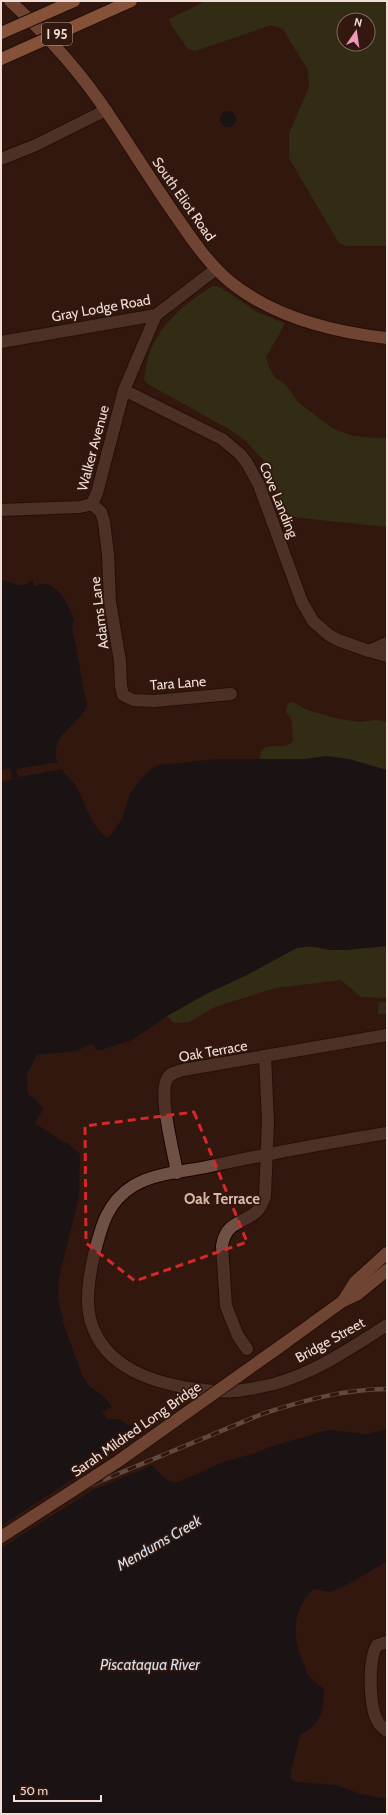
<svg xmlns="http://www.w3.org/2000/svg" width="388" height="1815" viewBox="0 0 388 1815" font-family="Cabin,sans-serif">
  <rect width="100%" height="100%" fill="#32180e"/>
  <g fill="#37461c" fill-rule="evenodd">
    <path d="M 206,1 L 387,1 L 387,246 L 347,246 L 339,243 L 289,158 L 289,133 L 309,88 L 308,70 L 283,29 L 271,25 L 195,51 L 188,49 L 171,25 L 169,19 ZM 344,20 L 368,20 L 368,44 L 344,44 Z"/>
    <path d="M 213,286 L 220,287 L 257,312 L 284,323 L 283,327 L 266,357 L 269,367 L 275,378 L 284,383 L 299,403 L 332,428 L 353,436 L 387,439 L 387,527 L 293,517 L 283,510 L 263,460 L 245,440 L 229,429 L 148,384 L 144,379 C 146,370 147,360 150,352 C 162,322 187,302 213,286 Z"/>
    <path d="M 291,702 L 295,703 L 307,710 L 339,719 L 360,722 L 376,720 L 387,722 L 387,770 L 317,757 L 305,759 L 260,759 C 260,737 283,753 293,741 L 292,721 L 286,711 L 288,704 Z"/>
    <path d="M 304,946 L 331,950 L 387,946 L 387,998 L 361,997 L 341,980 L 275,988 L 215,1007 L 189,1022 L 174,1023 L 167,1016 L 206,994 L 247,975 L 290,950 Z"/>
    <path d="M 379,1002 L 387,1002 L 387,1014 L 378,1014 Z"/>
  </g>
  <g fill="#010d1c">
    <circle cx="228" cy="119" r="8"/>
    <path d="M 33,579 L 34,587 C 37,586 39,584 42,584 C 59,583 70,608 74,620 L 72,626 L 87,706 C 81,720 65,728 58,742 C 55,748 55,756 58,763 C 61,771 67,775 73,782 C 85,798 89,824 106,837 L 109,837 L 122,819 L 130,793 L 148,771 L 158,765 L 218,759 L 305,759 L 327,756 L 349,759 L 387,770 L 387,946 L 347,950 L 331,950 L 313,946 L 297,948 L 247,975 L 206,994 L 167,1016 L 132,1040 L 101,1050 L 97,1050 L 93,1045 L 90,1044 L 77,1051 L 37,1055 L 27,1074 L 28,1094 L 38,1102 L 66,1142 L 80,1154 L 79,1197 L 59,1277 L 58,1296 L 63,1322 L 82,1375 L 89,1386 L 105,1397 L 112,1407 L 102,1412 L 108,1419 L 119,1419 L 130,1426 L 134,1422 L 144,1427 C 144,1434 143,1443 145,1450 C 149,1463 162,1480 176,1483 L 223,1462 L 259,1452 L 269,1447 L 324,1431 L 332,1430 L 366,1434 L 387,1429 L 387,1561 L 349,1584 L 331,1592 L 314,1589 C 291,1608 292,1642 305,1666 C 307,1669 306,1672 308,1675 C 312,1681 320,1684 324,1690 C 324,1704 323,1720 310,1729 C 306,1732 303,1731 300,1736 L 291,1772 L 291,1779 L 296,1782 L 336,1785 L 361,1794 L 387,1799 L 387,1814 L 1,1814 L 1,580 C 15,581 20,592 33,579 Z"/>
  </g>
  <g fill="#32180e">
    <path d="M 59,762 L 64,769 L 18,777 L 16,769 Z"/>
    <path d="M 10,768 L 12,780 L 1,782 L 1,770 Z"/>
    <path d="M 44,1108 L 67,1140 L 65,1143 L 35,1123 Z"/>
    <path d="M 146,1431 L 147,1449 L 155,1464 L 93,1490 L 1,1548 L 1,1526 Z"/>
  </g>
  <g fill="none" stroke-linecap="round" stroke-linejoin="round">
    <defs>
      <g id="minor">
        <path d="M 1,159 L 36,145 L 106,110"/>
        <path d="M 1,342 L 156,315 L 216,269"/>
        <path d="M 124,390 L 222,439 L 240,454 L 247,463 L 259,485 L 302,602 L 313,621 L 329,635 L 338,640 L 369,651"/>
        <path d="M 92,504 L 101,512 L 104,522 L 108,554 L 110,602 L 120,661 L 121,686 L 123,695 L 133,700 L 154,701 L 231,694"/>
        <path d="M 1,510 L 80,507 L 92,504 L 97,493 L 124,390 L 156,315"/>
        <path d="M 387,643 L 369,651 L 387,656"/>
        <path d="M 387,1133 C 326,1143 266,1154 206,1167 C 182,1172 154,1173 133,1186 C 107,1202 101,1227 94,1255 C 89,1277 85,1301 91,1322 C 105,1368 153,1383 196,1389 C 208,1390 221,1393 233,1391 C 247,1390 261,1387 274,1384 C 316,1372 351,1348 387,1325"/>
        <path d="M 177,1173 C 174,1153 158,1095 167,1079 C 170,1073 176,1072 183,1070 L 387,1035"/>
        <path d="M 247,1349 L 238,1336 L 226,1306 L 222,1246 C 226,1222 240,1225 256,1212 C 261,1208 263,1202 265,1196 L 268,1122 L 265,1056"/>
        <path d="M 387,1642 L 377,1645 C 368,1660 369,1707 378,1722 C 380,1726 384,1728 387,1731"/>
      </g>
      <g id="major">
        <path d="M 10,1 C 46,34 82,74 109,115 C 132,149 154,185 178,219 C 193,241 209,264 229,281 C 273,317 333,332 387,338"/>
        <path d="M 343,1301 L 358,1294 L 387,1270"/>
        <path d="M 285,1343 L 343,1301 L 355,1282 L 387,1253"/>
      </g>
      <path id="highway" d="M 113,9 L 131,1"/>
    </defs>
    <use href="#minor" stroke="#190300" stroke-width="14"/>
    <use href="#major" stroke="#190300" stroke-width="14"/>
    <use href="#highway" stroke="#190300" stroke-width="14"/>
    <use href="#minor" stroke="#6f5045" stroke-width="12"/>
    <use href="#major" stroke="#ba7b5d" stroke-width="12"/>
    <use href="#highway" stroke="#ec976d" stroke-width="12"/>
    <defs>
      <path id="rail" d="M 1,1537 L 67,1495 L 262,1414 C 302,1401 344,1389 387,1389"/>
    </defs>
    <use href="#rail" stroke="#9b857d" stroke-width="4.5"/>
    <use href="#rail" stroke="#32180e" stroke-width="3" stroke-dasharray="9" stroke-linecap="butt"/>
    <defs>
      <path id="major-bridge" d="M 1,1537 L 117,1462 L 285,1343"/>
      <g id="highway-bridge">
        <path d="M 1,33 L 74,1"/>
        <path d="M 1,59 L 113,9"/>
      </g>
    </defs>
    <use href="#major-bridge" stroke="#190300" stroke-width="14" stroke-linecap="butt"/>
    <use href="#highway-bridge" stroke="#190300" stroke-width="14" stroke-linecap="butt"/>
    <use href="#major-bridge" stroke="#ba7b5d" stroke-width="12"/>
    <use href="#highway-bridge" stroke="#ec976d" stroke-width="12"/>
  </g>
  <path d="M0 0H388V1815H0ZM 194,1112 L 247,1242 L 135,1281 L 86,1243 L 85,1126 Z" fill="#32180e" fill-opacity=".55" fill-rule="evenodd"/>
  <path fill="none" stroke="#d62828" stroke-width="3" stroke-dasharray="8 5" stroke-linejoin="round" d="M 194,1112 L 247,1242 L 135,1281 L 86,1243 L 85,1126 Z"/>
  <g text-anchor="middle" stroke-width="3.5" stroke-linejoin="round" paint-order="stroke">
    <rect fill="#32180e" stroke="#b7a39b" stroke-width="1" x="42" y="23" width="30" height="22" rx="3"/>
    <g font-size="13" font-weight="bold" fill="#f0ded7">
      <text x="57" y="39">I 95</text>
    </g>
    <g font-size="14" fill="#f0ded7" stroke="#32180e">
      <text transform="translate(184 199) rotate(55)" y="5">South Eliot Road</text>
      <text transform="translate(101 308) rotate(-10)" y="5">Gray Lodge Road</text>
      <text transform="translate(93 448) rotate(-75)" y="5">Walker Avenue</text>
      <text transform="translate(279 500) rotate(68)" y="5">Cove Landing</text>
      <text transform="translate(99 613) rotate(-97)" y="5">Adams Lane</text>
      <text transform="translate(178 683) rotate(-4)" y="5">Tara Lane</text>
      <text transform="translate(213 1051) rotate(-10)" y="5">Oak Terrace</text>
      <text transform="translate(330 1340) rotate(-29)" y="5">Bridge Street</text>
      <text transform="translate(136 1429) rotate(-35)" y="5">Sarah Mildred Long Bridge</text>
    </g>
    <g font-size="15" font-weight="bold" fill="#dab7a9" stroke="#32180e">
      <text x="222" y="1204">Oak Terrace</text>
    </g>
    <g font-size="15" font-style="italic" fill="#d1e0ef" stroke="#32180e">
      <text transform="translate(159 1543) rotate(-30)" y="5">Mendums Creek</text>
      <text x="150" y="1670">Piscataqua River</text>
    </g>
  </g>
  <rect width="388" height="1815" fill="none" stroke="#f0ded7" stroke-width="4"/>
  <g transform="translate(356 32) rotate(13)"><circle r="19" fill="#32180e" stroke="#7e675e"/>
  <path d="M0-3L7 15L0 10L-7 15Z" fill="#ef9ab8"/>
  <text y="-6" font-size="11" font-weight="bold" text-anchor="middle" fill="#f0ded7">N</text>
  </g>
  <path d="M14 1795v6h87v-6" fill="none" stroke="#f0ded7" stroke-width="2"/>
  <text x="20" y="1795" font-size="12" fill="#f0ded7" stroke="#32180e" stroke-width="3" paint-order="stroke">50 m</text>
</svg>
